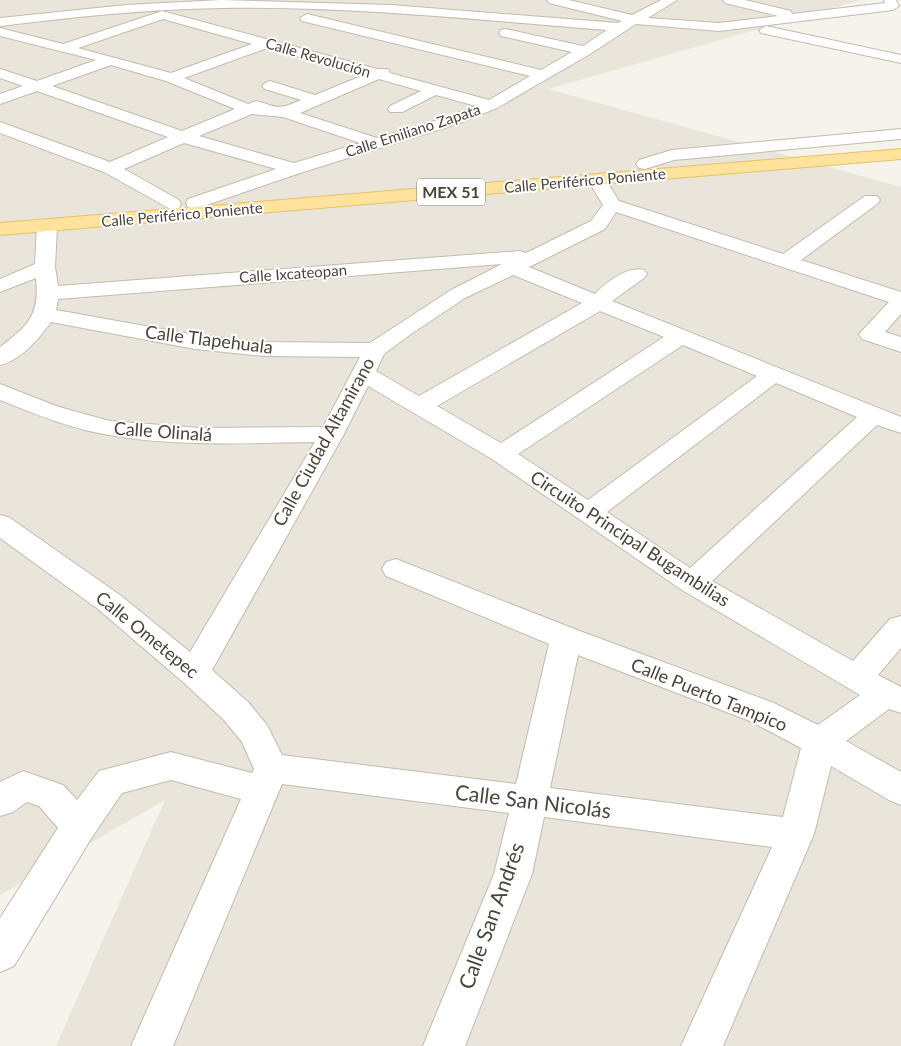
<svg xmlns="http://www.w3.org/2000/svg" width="901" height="1046" viewBox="0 0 901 1046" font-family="Lato,sans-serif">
  <rect width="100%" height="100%" fill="#f6f3ec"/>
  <path fill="#eae5da" d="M 0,0 L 860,0 L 548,89 L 901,187 L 901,1046 L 56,1046 L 165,800 L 0,895 Z"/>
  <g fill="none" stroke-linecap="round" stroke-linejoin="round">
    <defs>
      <g id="street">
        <path d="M 221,0 L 391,5 L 618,23 L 622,21 L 549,3 L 547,0 L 569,0 L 632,15 L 661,0 L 677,0 L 648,18 L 719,23 L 778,16 L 725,3 L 723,0 L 745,0 L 791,11 L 792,14 L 885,3 L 884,0 L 896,0 L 899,6 L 893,10 L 719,31 L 636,24 L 590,54 L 497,108 L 460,123 L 300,173 L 195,209 L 188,207 L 186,203 L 188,199 L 276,169 L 184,143 L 124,169 L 179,200 L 181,204 L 179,208 L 172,210 L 104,172 L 0,133 L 0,122 L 110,162 L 168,137 L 37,91 L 0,104 L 0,94 L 23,86 L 0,78 L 0,69 L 37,81 L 96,60 L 0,36 L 0,28 L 63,44 L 162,11 L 266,39 L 276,39 L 278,42 L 377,69 L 388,69 L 390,73 L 489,100 L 530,76 L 302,21 L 300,18 L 307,14 L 541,70 L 572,52 L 501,36 L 499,33 L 501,30 L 506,29 L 583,46 L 607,30 C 479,20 351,6 222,8 C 148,9 74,17 0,26 L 0,18 L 126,5 ZM 163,19 L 252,44 L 171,73 L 78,48 ZM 267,48 L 364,75 L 315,95 L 270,81 L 265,83 L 262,86 L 265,89 L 301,100 C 276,111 279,107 256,101 L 248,104 L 184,78 ZM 111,65 L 166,81 L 235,109 L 182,131 L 52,86 ZM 379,79 L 421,91 L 390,106 L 388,109 L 390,112 L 402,112 L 436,95 L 476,106 L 448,117 L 377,138 L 300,113 ZM 252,114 L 283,117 L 360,143 L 294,163 L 199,136 Z"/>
        <path d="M 766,26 L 901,55 L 901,63 L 761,33 L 759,30 Z"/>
        <path d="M 901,129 L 901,139 L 674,160 L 645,169 L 639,168 L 636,164 L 639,160 L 672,150 Z"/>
        <path d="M 597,175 L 603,176 L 619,201 L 783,254 L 865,196 L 877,196 L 880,200 L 877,204 L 801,260 L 901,292 L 901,314 L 885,332 L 901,337 L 901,352 L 862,339 L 859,334 L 889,302 L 616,212 L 605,229 L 529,267 L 595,294 C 606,282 628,266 644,270 L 647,274 L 644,278 L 612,301 L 901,417 L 901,433 L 877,425 L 712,581 L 853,661 L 890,619 L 901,616 L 901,648 L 878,675 L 901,687 L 901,713 L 889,709 L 846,741 L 901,772 L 901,805 L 889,800 L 831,766 L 814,834 L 723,1046 L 681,1046 L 772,847 L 544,817 L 532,874 L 465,1046 L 423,1046 L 494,874 L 509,813 L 282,784 L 173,1046 L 131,1046 L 241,799 L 171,780 L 122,793 L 92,837 L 14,966 L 0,972 L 0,918 L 58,828 L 39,806 L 27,802 L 13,812 L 0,816 L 0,782 L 23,771 L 63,785 L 77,800 L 99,771 L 171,752 L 252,773 L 254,769 L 242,742 L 224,720 L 183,682 L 98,609 L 0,538 L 0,515 L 10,518 L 120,595 L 190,652 L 315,442 C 247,443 176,447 109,435 C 71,429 35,414 0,400 L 0,384 L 59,407 L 110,421 L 200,428 L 323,427 L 360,357 L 264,356 L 195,349 L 51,322 C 39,339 21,360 0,365 L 0,347 C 28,326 40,315 36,278 L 0,292 L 0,279 L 35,264 L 37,226 L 40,222 L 54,222 L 57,226 L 55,267 L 58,286 L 520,251 L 526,253 L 591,221 L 603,205 L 588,180 L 591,176 ZM 502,264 L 451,290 L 370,343 L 264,342 L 195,335 L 56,310 L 58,299 ZM 513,275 L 582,303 L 419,396 L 376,371 L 384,354 L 411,334 L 465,298 ZM 600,311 L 664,337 L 501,443 L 437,406 ZM 683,345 L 757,376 L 588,500 L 518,454 ZM 776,383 L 857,417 L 690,568 L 607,512 ZM 368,386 L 492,459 L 682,590 L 860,695 L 818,725 L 774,703 L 577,630 L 396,559 L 386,562 L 382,569 L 386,576 L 549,644 L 516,784 L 282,755 L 267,725 L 248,702 L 212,670 L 344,434 ZM 578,655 L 750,721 L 801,748 L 783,817 L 550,788 Z"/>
      </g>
      <path id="primary" d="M 901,149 L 901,159 L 0,235 L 0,223 Z"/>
    </defs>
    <use href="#street" stroke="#c2bbae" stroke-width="2"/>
    <use href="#primary" stroke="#e6c16a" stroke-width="2"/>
    <use href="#street" fill="#fff" fill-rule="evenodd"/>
    <use href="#primary" fill="#ffe39c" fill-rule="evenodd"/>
  </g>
  <g text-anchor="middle" stroke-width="4" stroke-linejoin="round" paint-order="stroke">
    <g font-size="15" fill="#4b4439" stroke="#fff">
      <text transform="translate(318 58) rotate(16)" y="5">Calle Revolución</text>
      <text transform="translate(413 131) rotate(-18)" y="5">Calle Emiliano Zapata</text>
      <text transform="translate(585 181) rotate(-5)" y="5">Calle Periférico Poniente</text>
      <text transform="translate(182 215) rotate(-5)" y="5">Calle Periférico Poniente</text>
      <text transform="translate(293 274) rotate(-4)" y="5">Calle Ixcateopan</text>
    </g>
    <rect fill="#fff" stroke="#817c74" stroke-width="1" x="417" y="178.5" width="68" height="27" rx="4"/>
    <g font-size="16" font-weight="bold" fill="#4b4439">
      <text x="451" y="198">MEX 51</text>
    </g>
    <g font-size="18" fill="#4b4439" stroke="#fff">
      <text transform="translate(209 340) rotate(7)" y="6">Calle Tlapehuala</text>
      <text transform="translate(163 432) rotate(4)" y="6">Calle Olinalá</text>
      <text transform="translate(324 442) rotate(-61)" y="6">Calle Ciudad Altamirano</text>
      <text transform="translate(630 539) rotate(33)" y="6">Circuito Principal Bugambilias</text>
      <text transform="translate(147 635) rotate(39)" y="6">Calle Ometepec</text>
      <text transform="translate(709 695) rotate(22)" y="6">Calle Puerto Tampico</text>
    </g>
    <g font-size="21" fill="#4b4439" stroke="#fff">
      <text transform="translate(533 802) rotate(7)" y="7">Calle San Nicolás</text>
      <text transform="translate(492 916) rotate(-70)" y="7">Calle San Andrés</text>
    </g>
  </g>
</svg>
